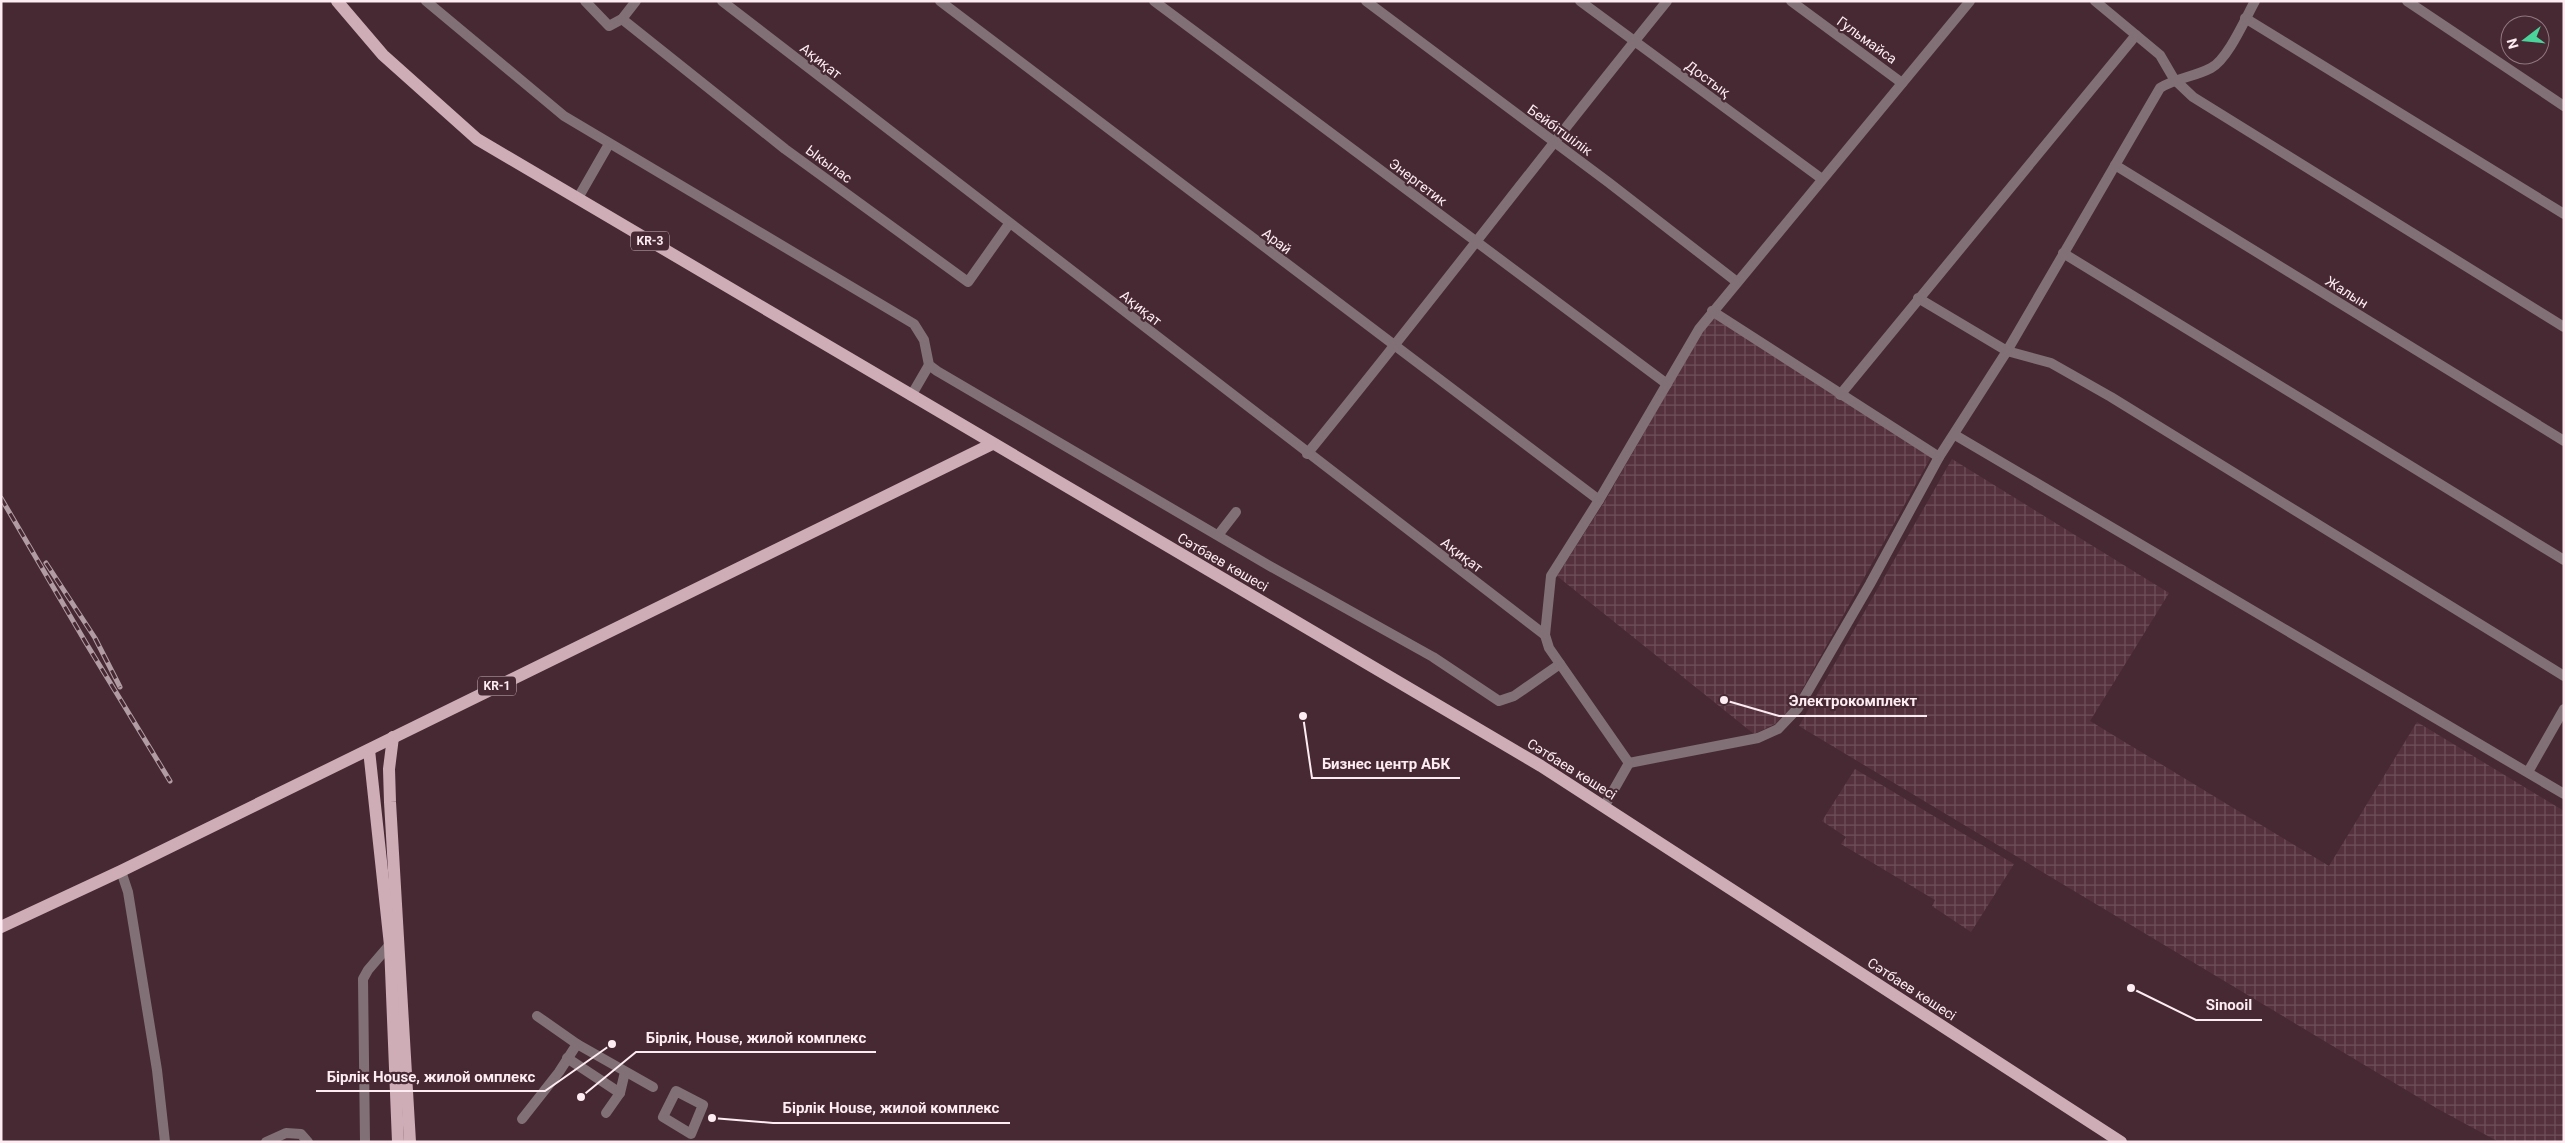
<svg xmlns="http://www.w3.org/2000/svg" width="2565" height="1143" viewBox="0 0 2565 1143" font-family="Roboto,sans-serif">
  <defs>
    <pattern id="industrial-grid" width="8" height="8" patternUnits="userSpaceOnUse" patternTransform="scale(1.25)"><rect width="8" height="8" fill="#55313e"/><path d="M0 4h8M4 0v8" fill="none" stroke="#6e4f5a"/></pattern>
  </defs>
  <rect width="100%" height="100%" fill="#472934"/>
  <g fill="url(#industrial-grid)">
    <path d="M 1715,314 L 1932,455 L 1793,706 L 1775,724 L 1754,734 L 1557,576 L 1605,501 L 1703,330 Z"/>
    <path d="M 1952,459 L 2169,593 L 2090,721 L 2329,866 L 2417,722 L 2564,811 L 2564,1142 L 2499,1142 L 2438,1109 L 1799,726 Z"/>
    <path d="M 1855,769 L 2014,864 L 1971,932 L 1932,906 L 1935,900 L 1841,844 L 1846,837 L 1822,821 Z"/>
  </g>
  <g fill="none" stroke-linecap="round" stroke-linejoin="round">
    <g stroke="#817176" stroke-width="10">
      <path d="M 426,1 L 564,116 L 914,324 L 924,340 L 929,365 L 937,371 L 1268,565 L 1433,657 L 1499,701 L 1514,696 L 1560,664"/>
      <path d="M 585,1 L 609,26 L 622,19 L 636,1"/>
      <path d="M 722,1 L 1545,635"/>
      <path d="M 940,1 L 1599,500"/>
      <path d="M 1154,1 L 1667,384"/>
      <path d="M 1366,1 L 1608,182 L 1737,282"/>
      <path d="M 1580,1 L 1822,179"/>
      <path d="M 1791,1 L 1902,83"/>
      <path d="M 2095,1 L 2160,55 L 2174,79 L 2193,97 L 2564,327"/>
      <path d="M 2407,1 L 2564,106"/>
      <path d="M 2245,18 L 2564,214"/>
      <path d="M 622,19 L 785,149 L 968,282 L 1009,224"/>
      <path d="M 2115,165 L 2564,441"/>
      <path d="M 578,198 L 609,144"/>
      <path d="M 2063,253 L 2564,560"/>
      <path d="M 1918,298 L 2007,351 L 2051,363 L 2111,397 L 2564,676"/>
      <path d="M 1712,311 L 1939,457"/>
      <path d="M 1840,395 L 2136,35"/>
      <path d="M 911,396 L 929,365"/>
      <path d="M 1955,435 L 2564,794"/>
      <path d="M 1307,454 C 1429,305 1545,151 1667,1"/>
      <path d="M 1219,534 L 1236,512"/>
      <path d="M 1629,763 L 1758,738 L 1778,729 L 1798,708 L 1870,584 L 1939,457 L 2007,351 L 2160,88 C 2176,78 2194,77 2211,68 C 2228,59 2245,19 2255,1"/>
      <path d="M 1629,763 L 1549,648 L 1545,635 L 1551,576 L 1599,500 L 1699,329 L 1970,1"/>
      <path d="M 2528,772 L 2564,709"/>
      <path d="M 1604,807 L 1629,763"/>
      <path d="M 121,871 L 128,892 L 157,1070 L 165,1142"/>
      <path d="M 577,1044 L 653,1087"/>
      <path d="M 567,1058 L 620,1093"/>
      <path d="M 676,1091 L 703,1105 L 691,1134 L 663,1117 Z"/>
      <path d="M 606,1113 L 620,1093 L 625,1072"/>
      <path d="M 522,1119 L 559,1072 L 577,1044 L 537,1016"/>
      <path d="M 266,1142 L 286,1133 L 301,1134 L 308,1142"/>
      <path d="M 365,1142 L 363,979 L 368,970 L 392,942"/>
    </g>
    <g stroke="#ceadb7" stroke-width="12">
      <path d="M 337,1 L 383,55 L 477,139 L 1541,766 L 2121,1142"/>
      <path d="M 393,737 L 389,769 L 390,802 L 410,1142"/>
      <path d="M 369,750 L 390,945 L 398,1142"/>
      <path d="M 1,927 L 121,871 L 992,444"/>
    </g>
    <defs>
      <g id="rail">
        <path d="M 1,498 L 86,643 L 170,781"/>
        <path d="M 46,563 L 95,638 L 120,687"/>
      </g>
    </defs>
    <use href="#rail" stroke="#b29ca4" stroke-width="5"/>
    <use href="#rail" stroke="#472934" stroke-width="3" stroke-dasharray="9" stroke-linecap="butt"/>
  </g>
  <g text-anchor="middle" stroke-width="4.5" stroke-linejoin="round" paint-order="stroke">
    <g fill="#472934" stroke="#c6b2b8" stroke-width="1">
      <rect x="631" y="231.5" width="38" height="19" rx="4"/>
      <rect x="478" y="676.5" width="38" height="19" rx="4"/>
    </g>
    <g font-size="12" font-weight="bold" fill="#fdecf1">
      <text x="650" y="245">KR-3</text>
      <text x="497" y="690">KR-1</text>
    </g>
    <g font-size="14" fill="#fdecf1" stroke="#472934">
      <text transform="translate(1867 40) rotate(36)" y="5">Гульмайса</text>
      <text transform="translate(821 61) rotate(38)" y="5">Ақиқат</text>
      <text transform="translate(1708 79) rotate(36)" y="5">Достық</text>
      <text transform="translate(1560 130) rotate(36)" y="5">Бейбітшілік</text>
      <text transform="translate(829 164) rotate(36)" y="5">Ыкылас</text>
      <text transform="translate(1418 182) rotate(37)" y="5">Энергетик</text>
      <text transform="translate(1277 241) rotate(37)" y="5">Арай</text>
      <text transform="translate(2347 292) rotate(32)" y="5">Жалын</text>
      <text transform="translate(1141 308) rotate(38)" y="5">Ақиқат</text>
      <text transform="translate(1462 555) rotate(37)" y="5">Ақиқат</text>
      <text transform="translate(1223 562) rotate(30)" y="5">Сәтбаев көшесі</text>
      <text transform="translate(1572 769) rotate(32)" y="5">Сәтбаев көшесі</text>
      <text transform="translate(1912 989) rotate(33)" y="5">Сәтбаев көшесі</text>
    </g>
  </g>
  <path fill="none" stroke="#fdecf1" stroke-width="2" d="M1724 700L1779 716H1927M1303 716L1312 778H1460M2131 988L2196 1020H2262M581 1097L636 1052H876M612 1044L545 1091H316M712 1118L773 1123H1010"/>
  <g fill="#fdecf1" stroke="#472934" stroke-width="2">
    <circle cx="1724" cy="700" r="5"/>
    <circle cx="1303" cy="716" r="5"/>
    <circle cx="2131" cy="988" r="5"/>
    <circle cx="581" cy="1097" r="5"/>
    <circle cx="612" cy="1044" r="5"/>
    <circle cx="712" cy="1118" r="5"/>
  </g>
  <g font-size="15" text-anchor="middle" font-weight="bold" fill="#fdecf1" stroke="#472934" stroke-width="4.5" stroke-linejoin="round" paint-order="stroke">
    <text x="1853" y="706">Электрокомплект</text>
    <text x="1386" y="769">Бизнес центр АБК</text>
    <text x="2229" y="1010">Sinooil</text>
    <text x="756" y="1043">Бірлік, House, жилой комплекс</text>
    <text x="431" y="1082">Бірлік House, жилой омплекс</text>
    <text x="891" y="1113">Бірлік House, жилой комплекс</text>
  </g>
  <rect width="2565" height="1143" fill="none" stroke="#fdecf1" stroke-width="5"/>
  <g transform="translate(2525 40) rotate(254)"><circle r="24" fill="#472934" stroke="#907780"/>
  <path d="M0-4L9 19L0 12L-9 19Z" fill="#4ad49c"/>
  <text y="-8" font-size="14" font-weight="bold" text-anchor="middle" fill="#fdecf1">N</text>
  </g>
</svg>
